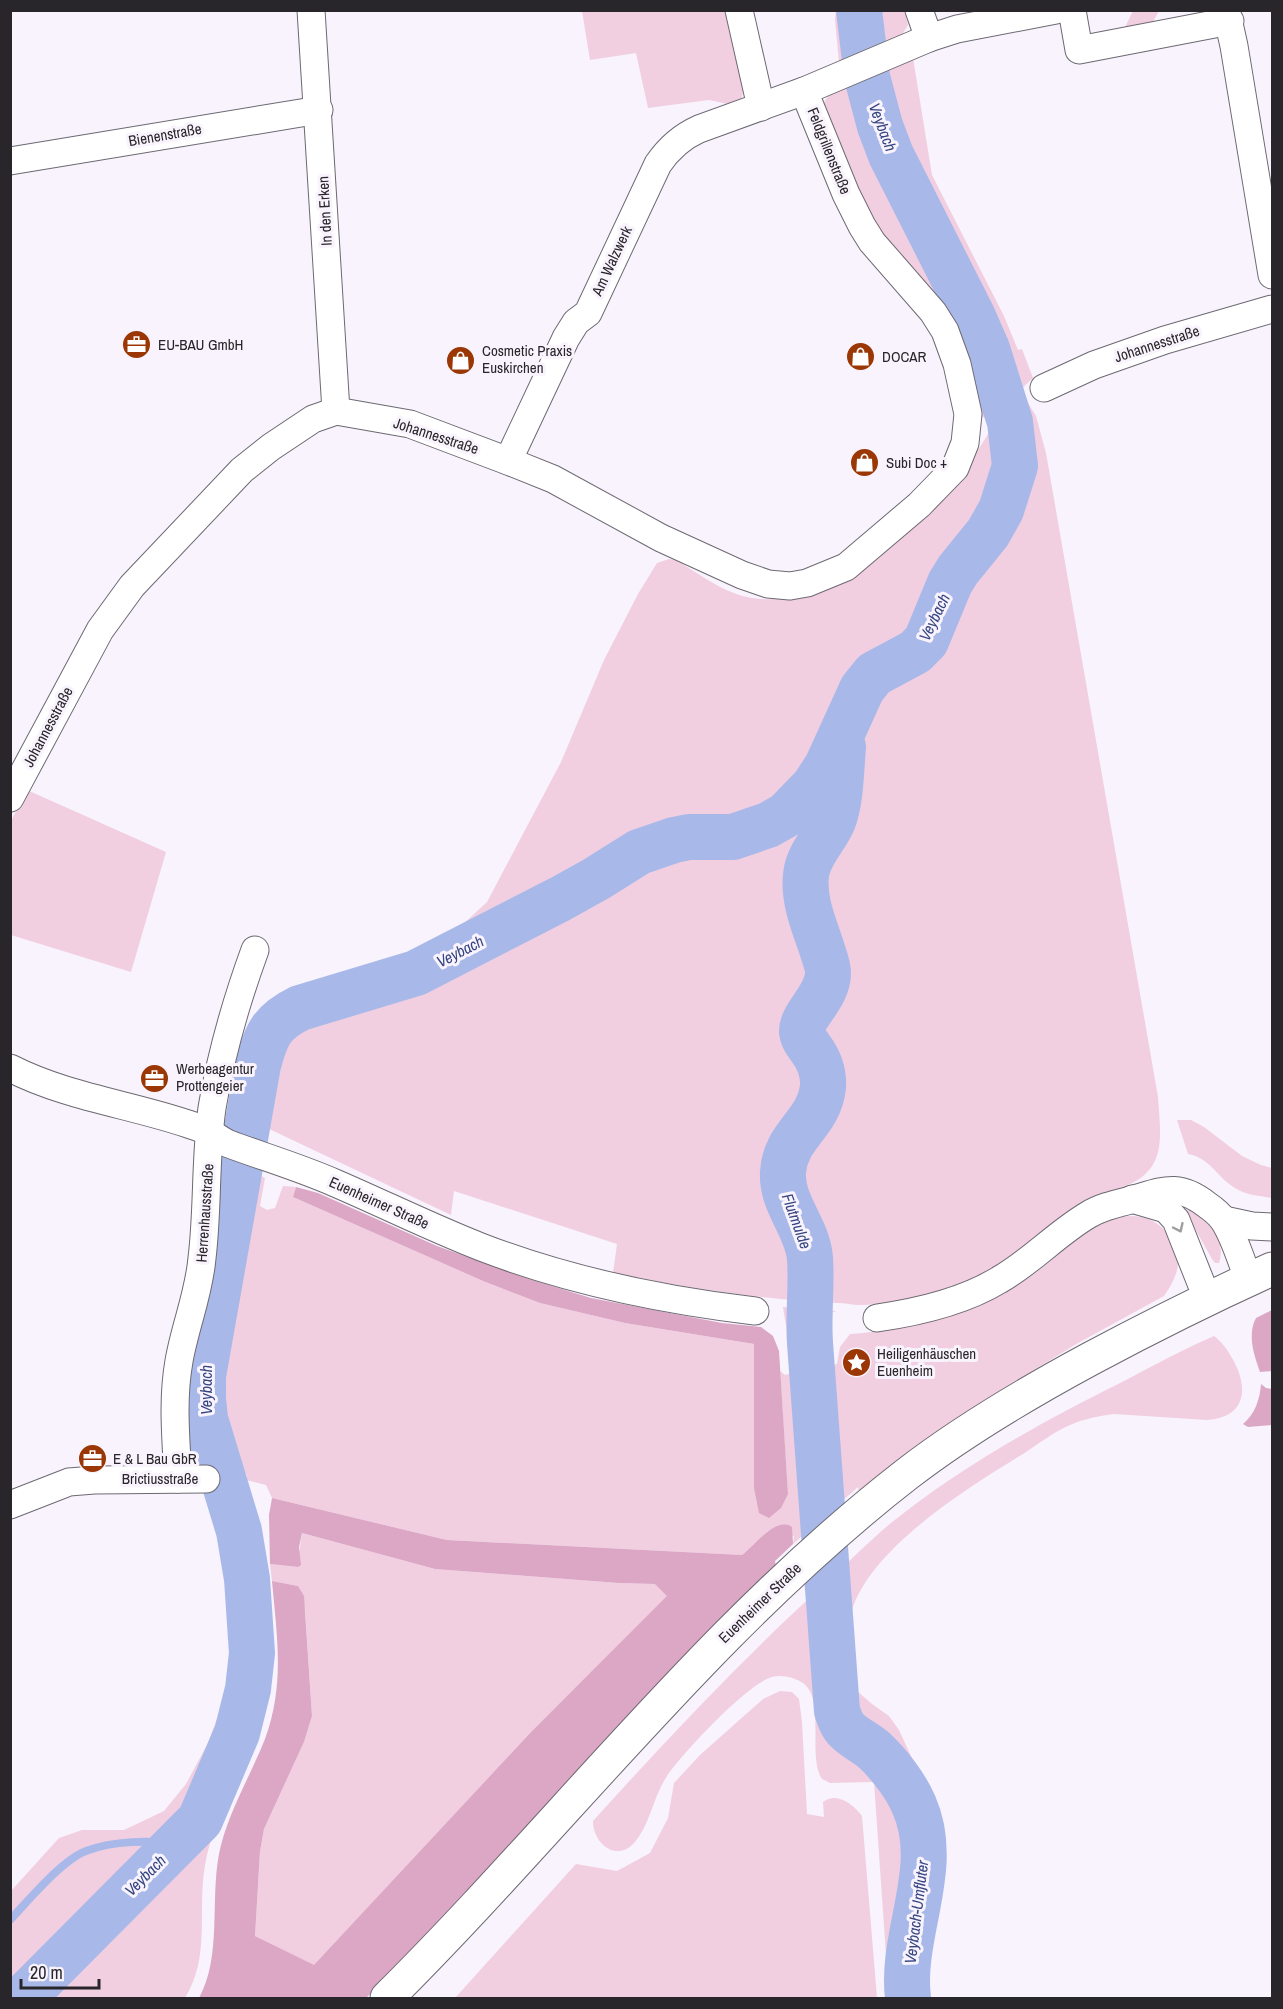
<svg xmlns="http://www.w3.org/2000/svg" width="1283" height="2009" viewBox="0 0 1283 2009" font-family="'Archivo Narrow',sans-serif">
  <rect width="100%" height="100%" fill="#f8f3fd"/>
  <g fill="#f1cfe1">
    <path d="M 582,11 L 728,11 L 745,80 L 741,102 L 732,105 L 709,100 L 648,108 L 636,53 L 590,60 Z"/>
    <path d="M 836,11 L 905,11 L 908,25 L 900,38 L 839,62 L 835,20 Z"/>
    <path d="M 1133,11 L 1159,11 L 1150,27 L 1124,29 Z"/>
    <path d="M 913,58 L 932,175 L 1004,316 L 1018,350 L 1022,349 L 1033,378 L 1020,390 L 1036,416 L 1046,453 L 1158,1097 C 1160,1132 1168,1167 1130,1184 C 1113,1192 1096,1196 1081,1207 C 1048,1230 1015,1258 979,1276 C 943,1294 900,1304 860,1305 C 852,1305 845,1303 838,1303 C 763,1300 688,1288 613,1273 L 617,1244 L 454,1191 L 451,1215 L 267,1128 L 262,1130 L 261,1140 L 228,1130 L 250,1034 L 257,1021 L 266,1009 L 277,1002 L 295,993 L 397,964 L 446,940 L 487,902 L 561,762 L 604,660 L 638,594 L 657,563 L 669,559 L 676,560 C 724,590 744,608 803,595 L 960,478 L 992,428 L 984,417 L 979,418 L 872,228 L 823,104 L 830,93 L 860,80 L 871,127 L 881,152 L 978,338 L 999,405 L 1006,400 C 1000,381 996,361 989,343 C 953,253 893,171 875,74 Z"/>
    <path d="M 27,790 L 166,852 L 131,972 L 11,935 L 10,823 Z"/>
    <path d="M 1177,1120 L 1191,1120 L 1204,1127 L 1242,1156 L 1261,1165 L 1272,1168 L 1272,1198 C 1260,1196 1245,1195 1235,1188 C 1218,1178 1209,1157 1188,1154 Z"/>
    <path d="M 221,1156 L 260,1167 L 258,1174 L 265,1178 L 260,1206 L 267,1210 L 275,1208 L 283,1186 L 296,1187 L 293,1197 L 483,1281 L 540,1303 L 625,1323 L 754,1344 L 754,1488 L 788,1494 L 780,1371 L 785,1375 L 789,1374 C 794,1348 786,1332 783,1307 L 836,1311 L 827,1315 L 824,1321 L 825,1357 L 827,1363 L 833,1365 L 837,1364 L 840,1347 L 850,1334 C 911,1330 979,1310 1031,1276 C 1061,1256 1085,1224 1122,1217 C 1151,1211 1177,1233 1178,1262 C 1178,1274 1171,1286 1164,1296 L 1078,1343 L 998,1392 L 962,1415 L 859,1494 L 858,1487 L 793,1544 L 794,1536 L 768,1531 L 742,1555 L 447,1540 L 272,1498 L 266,1485 L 246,1480 L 247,1475 L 237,1472 L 235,1477 L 233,1477 L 232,1475 L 196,1467 L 188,1437 L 184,1406 L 218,1162 Z"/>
    <path d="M 1190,1209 C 1207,1221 1227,1239 1219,1263 L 1215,1263 L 1212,1259 L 1189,1218 L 1186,1212 Z"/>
    <path d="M 1214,1336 C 1222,1342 1227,1349 1232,1358 C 1249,1387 1247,1417 1207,1420 L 1114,1414 C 1099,1416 1083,1419 1070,1425 C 1054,1432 1038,1444 1023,1454 C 969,1487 875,1545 853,1607 C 847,1626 846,1664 849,1684 L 872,1704 L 889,1716 L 899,1730 L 934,1806 L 939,1829 L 941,1849 L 940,1872 L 925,1955 L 925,1985 L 929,1998 L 889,1998 L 874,1782 L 830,1783 L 822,1779 C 807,1757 826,1700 803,1683 C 796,1678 781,1674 772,1677 C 747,1684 682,1754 667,1776 C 653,1797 651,1822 635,1842 C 617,1863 593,1844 593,1821 C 668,1738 745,1656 828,1581 C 850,1561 869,1541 891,1523 C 963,1465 1045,1420 1128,1379 C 1156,1364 1184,1349 1214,1336 Z"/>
    <path d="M 213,1491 L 220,1493 C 237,1548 250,1608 245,1666 C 243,1684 239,1702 236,1720 L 245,1723 C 250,1701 254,1678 255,1655 C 259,1602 246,1547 235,1496 L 240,1491 L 251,1501 L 257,1520 C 258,1543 259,1566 261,1588 C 265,1626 274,1665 265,1702 C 251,1758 215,1808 205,1865 C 197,1911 211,1956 185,1998 L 11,1998 L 11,1891 L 59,1838 L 82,1830 L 124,1830 L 164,1811 L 186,1784 L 208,1743 L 230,1683 L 234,1653 L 228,1538 Z"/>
    <path d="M 302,1533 L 435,1569 L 618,1583 L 656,1584 L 668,1596 L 531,1732 L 314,1966 L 255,1936 L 260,1851 L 264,1829 L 304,1742 L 312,1716 L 305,1608 L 298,1586 L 272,1581 L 270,1564 L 297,1567 Z"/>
    <path d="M 780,1691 L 792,1692 L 799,1699 L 802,1722 L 807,1814 L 824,1817 L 823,1802 C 837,1791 854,1805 862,1816 L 877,1998 L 455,1998 L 576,1864 L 617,1871 L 650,1853 L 668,1818 L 674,1783 L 700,1755 L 763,1699 Z"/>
  </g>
  <g fill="#dba7c4">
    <path d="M 296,1187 L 318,1193 L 437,1246 L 529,1279 L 591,1298 L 722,1323 L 761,1327 L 773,1336 L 779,1351 L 788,1494 L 781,1508 L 769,1518 L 759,1513 L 754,1488 L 754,1344 L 625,1323 L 540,1303 L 483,1281 L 293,1197 Z"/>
    <path d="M 1272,1310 L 1272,1371 L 1260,1372 C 1254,1355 1247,1335 1256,1318 Z"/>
    <path d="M 1261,1384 L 1266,1388 L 1272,1389 L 1272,1425 L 1248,1427 L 1243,1424 C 1255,1414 1260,1399 1261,1384 Z"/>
    <path d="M 272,1498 L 447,1540 L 742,1555 C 754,1546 776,1516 792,1527 L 793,1544 L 775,1561 L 776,1567 L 422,1943 L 366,1998 L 199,1998 C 222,1956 210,1901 219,1854 C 227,1814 250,1777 265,1739 C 285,1684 277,1637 272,1581 L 298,1586 L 304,1596 L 312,1716 L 304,1742 L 264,1829 L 260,1851 L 255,1936 L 314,1965 L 531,1732 L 667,1596 L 655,1584 L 618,1583 L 435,1569 L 302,1533 L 299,1547 L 301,1565 L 298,1567 L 270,1564 L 269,1515 Z"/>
  </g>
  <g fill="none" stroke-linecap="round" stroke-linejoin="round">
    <path stroke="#a8b9e9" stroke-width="8" d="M 10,1920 C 29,1900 62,1860 86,1851 C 115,1840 148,1841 178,1843"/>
    <g stroke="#a8b9e9" stroke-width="46">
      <path d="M 843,747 C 841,769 841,801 833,821 C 825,840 808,854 806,875 C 803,900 814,925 822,949 C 824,956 828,965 828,973 C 828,997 801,1015 802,1032 C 803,1040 807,1043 811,1049 C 819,1060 824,1073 823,1087 C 819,1124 785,1135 783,1172 C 781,1204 807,1226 810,1258 C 812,1286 808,1315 810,1343 C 819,1466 828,1589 837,1711 C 839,1716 841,1724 845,1728 C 852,1737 865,1742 874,1750 C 889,1764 906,1786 914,1805 C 942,1868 900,1934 908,1998"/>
      <path d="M 23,1998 L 200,1820 L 237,1733 L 248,1689 L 252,1653 L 247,1579 L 239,1531 L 205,1419 L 203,1399 L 203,1376 L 258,1065 C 266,1035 271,1022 300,1008 L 416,973 L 560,899 L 596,879 L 639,852 L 674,840 L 689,837 L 733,837 L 768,825 L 786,815 L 814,786 L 827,766 L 862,689 L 874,674 L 915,652 L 926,641 L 950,583 L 958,570 L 988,533 L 1001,510 L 1015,466 L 1010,422 L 987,349 L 973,317 L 891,155 L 880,126 L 867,77 L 859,10"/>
    </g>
    <defs>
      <g id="minor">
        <path d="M 311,10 L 336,411"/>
        <path d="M 739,10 L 761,107"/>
        <path d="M 919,10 L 929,38"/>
        <path d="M 1072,10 L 1079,50 L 1230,21"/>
        <path d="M 1226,10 L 1234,46 L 1272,275"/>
        <path d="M 10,161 L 319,110"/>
        <path d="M 1044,388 L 1094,365 L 1165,340 L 1272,309"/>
        <path d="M 508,461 L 566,338 L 576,322 L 588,313 L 658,164 C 669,148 681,137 699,129 L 804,91"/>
        <path d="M 10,798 L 100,630 L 132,586 L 242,470 L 271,447 L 313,419 L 336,411 L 410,424 L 508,461 L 553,479 L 661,538 L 742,575 L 768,584 L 790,586 L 807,583 L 846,567 L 919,505 L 955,468 L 965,443 L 968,414 L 957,364 L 945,331 L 933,312 L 872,242 L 862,226 L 846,194 L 804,91 L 929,38 L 957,29 L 1056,10"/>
        <path d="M 10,1068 C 67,1097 129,1104 188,1124 C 195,1126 203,1129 209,1132 C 216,1136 222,1141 229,1144 C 264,1157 301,1168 335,1183 C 384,1204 432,1228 481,1247 C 569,1281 662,1300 755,1311"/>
        <path d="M 1132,1199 L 1166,1209 L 1176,1220 L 1207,1298"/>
        <path d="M 1224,1220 L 1252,1226 L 1272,1227"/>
        <path d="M 877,1318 C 919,1312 963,1302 999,1280 C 1031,1262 1056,1234 1088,1215 C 1101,1207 1115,1204 1131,1200 C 1163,1191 1178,1182 1207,1205 C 1213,1209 1220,1215 1224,1221 C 1235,1238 1241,1261 1249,1280"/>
        <path d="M 178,1479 C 176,1439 172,1400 179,1361 C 185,1326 199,1294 202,1258 C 208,1209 205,1158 212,1108 C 221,1054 236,1002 255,950"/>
        <path d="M 10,1505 L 69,1482 L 94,1480 L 206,1479"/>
      </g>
      <path id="secondary" d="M 387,1998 C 562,1824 711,1626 907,1474 C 964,1430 1027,1393 1090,1359 C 1150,1327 1210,1297 1272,1269"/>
    </defs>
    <use href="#minor" stroke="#6d6972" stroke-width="29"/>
    <use href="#secondary" stroke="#6d6972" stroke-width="35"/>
    <use href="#minor" stroke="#fff" stroke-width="27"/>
    <use href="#secondary" stroke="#fff" stroke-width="33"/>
  </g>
  <defs><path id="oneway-chevron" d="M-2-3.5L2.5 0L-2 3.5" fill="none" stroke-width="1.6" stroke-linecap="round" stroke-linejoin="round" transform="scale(1.5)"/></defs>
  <use stroke="#9e9d9f" href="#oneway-chevron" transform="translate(1179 1228) rotate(65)"/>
  <defs>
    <symbol id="office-disc" viewBox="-11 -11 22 22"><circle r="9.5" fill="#9b3605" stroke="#f8f3fd"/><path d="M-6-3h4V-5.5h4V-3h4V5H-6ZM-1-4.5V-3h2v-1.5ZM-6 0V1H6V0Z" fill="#fff"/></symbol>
    <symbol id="shop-disc" viewBox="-11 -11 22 22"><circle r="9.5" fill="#9b3605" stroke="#f8f3fd"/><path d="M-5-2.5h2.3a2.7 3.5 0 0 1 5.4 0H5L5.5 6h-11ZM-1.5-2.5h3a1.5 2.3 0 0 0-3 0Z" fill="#fff"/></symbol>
    <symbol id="sight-disc" viewBox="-11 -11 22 22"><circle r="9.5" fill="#9b3605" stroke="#f8f3fd"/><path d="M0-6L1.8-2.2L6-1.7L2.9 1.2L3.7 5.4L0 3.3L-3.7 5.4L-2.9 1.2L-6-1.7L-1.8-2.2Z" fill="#fff"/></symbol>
  </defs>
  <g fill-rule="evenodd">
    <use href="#office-disc" x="120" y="328" width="33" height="33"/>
    <use href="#shop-disc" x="844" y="340" width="33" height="33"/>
    <use href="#shop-disc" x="444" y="344" width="33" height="33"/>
    <use href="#shop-disc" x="848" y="446" width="33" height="33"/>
    <use href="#office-disc" x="138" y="1062" width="33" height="33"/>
    <use href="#sight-disc" x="840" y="1346" width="33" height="33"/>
    <use href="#office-disc" x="76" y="1442" width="33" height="33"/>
  </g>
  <g text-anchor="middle" stroke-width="6" stroke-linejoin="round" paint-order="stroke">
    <g font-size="15" fill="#28262a" stroke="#f8f3fd">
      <text transform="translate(165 135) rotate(-10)" y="5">Bienenstraße</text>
      <text transform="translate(829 151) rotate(68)" y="5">Feldgrillenstraße</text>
      <text transform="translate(325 211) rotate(-93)" y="5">In den Erken</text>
      <text transform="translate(612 261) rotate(-65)" y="5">Am Walzwerk</text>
      <text transform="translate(1157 344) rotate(-18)" y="5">Johannesstraße</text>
      <text transform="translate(436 436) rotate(18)" y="5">Johannesstraße</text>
      <text transform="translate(48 727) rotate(-62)" y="5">Johannesstraße</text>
      <text transform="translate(379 1203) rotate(24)" y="5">Euenheimer Straße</text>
      <text transform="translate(205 1213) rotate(-86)" y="5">Herrenhausstraße</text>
      <text x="160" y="1484">Brictiusstraße</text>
      <text transform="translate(760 1603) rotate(-44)" y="5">Euenheimer Straße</text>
    </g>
    <g font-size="15" fill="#28262a" stroke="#f8f3fd" text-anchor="start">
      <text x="158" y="350">EU-BAU GmbH</text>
      <text x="482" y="356">Cosmetic Praxis<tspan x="482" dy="17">Euskirchen</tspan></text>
      <text x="882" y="362">DOCAR</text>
      <text x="886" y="468">Subi Doc +</text>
      <text x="176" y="1074">Werbeagentur<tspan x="176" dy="17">Prottengeier</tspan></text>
      <text x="877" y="1359">Heiligenhäuschen<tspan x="877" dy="17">Euenheim</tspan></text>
      <text x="113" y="1464">E &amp; L Bau GbR</text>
    </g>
    <g font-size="16" font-style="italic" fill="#354681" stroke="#f8f3fd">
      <text transform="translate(883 127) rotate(69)" y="6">Veybach</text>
      <text transform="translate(934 617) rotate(-64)" y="6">Veybach</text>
      <text transform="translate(460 951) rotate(-27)" y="6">Veybach</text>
      <text transform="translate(797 1221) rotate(70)" y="6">Flutmulde</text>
      <text transform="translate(206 1390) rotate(-90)" y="6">Veybach</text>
      <text transform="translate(145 1875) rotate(-45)" y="6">Veybach</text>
      <text transform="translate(916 1912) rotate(-83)" y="6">Veybach-Umfluter</text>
    </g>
  </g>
  <rect width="1283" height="2009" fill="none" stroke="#28262a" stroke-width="24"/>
  <path d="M21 1979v9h78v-9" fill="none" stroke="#28262a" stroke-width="3"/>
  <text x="30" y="1979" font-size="18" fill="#28262a" stroke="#f8f3fd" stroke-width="4.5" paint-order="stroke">20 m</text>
</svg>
